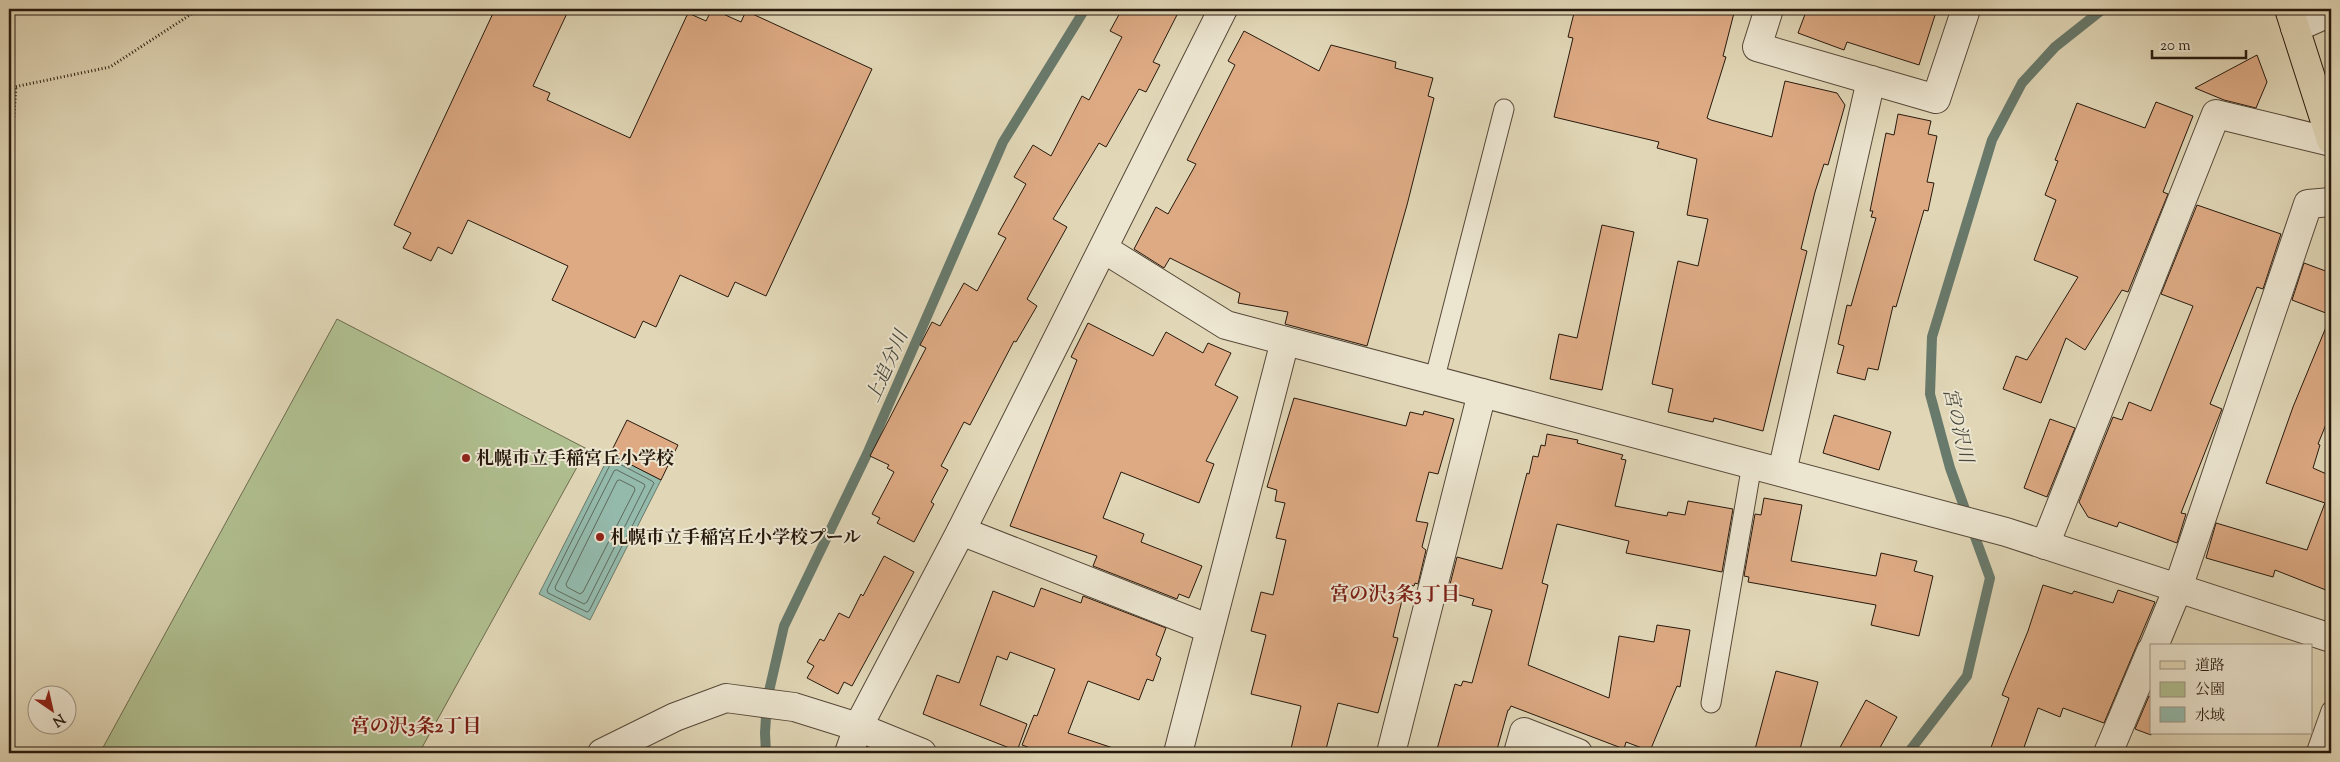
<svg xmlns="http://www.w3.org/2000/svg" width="2340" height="762" viewBox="0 0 2340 762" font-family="'Sorts Mill Goudy','Noto Serif JP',serif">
  <rect width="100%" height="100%" fill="#e1d7b7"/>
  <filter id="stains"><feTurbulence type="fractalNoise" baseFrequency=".004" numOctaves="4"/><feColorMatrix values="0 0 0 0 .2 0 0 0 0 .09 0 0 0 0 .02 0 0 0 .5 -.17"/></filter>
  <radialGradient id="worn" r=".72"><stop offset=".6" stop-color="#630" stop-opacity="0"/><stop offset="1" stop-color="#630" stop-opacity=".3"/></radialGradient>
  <path fill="#b0bf90" stroke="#6c6c4e" d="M 337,319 L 587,449 L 419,753 L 100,753 Z"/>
  <path fill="#94baac" stroke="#687a6c" d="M 610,454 L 661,480 L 590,620 L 539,594 Z"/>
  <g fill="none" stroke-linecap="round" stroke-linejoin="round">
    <g stroke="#5e6a5c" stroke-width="1">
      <path d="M 614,461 L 652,481 L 654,483 L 589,611 L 587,612 L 548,593 L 547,590 L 611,463 Z"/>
      <path d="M 617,470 L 644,484 L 645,486 L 587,602 L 584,604 L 556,590 L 555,587 L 614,471 Z"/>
      <path d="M 620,480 L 634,487 L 635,490 L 583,592 L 580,594 L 567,587 L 566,584 L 617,481 Z"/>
    </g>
    <g stroke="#687a6c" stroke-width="10">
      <path d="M 766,753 L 765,733 L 767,700 L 784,626 L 867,454 L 1003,142 L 1085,9"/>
      <path d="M 1908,753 L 1967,676 L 1990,578 L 1950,468 L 1930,394 L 1932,337 L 1992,140 L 2022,83 L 2055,47 L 2103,9"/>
    </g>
  </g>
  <g fill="#ddaa84" stroke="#27190d">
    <path d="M 495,9 L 569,9 L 533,86 L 550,93 L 547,100 L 630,138 L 688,13 L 706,21 L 712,9 L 741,22 L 746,11 L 872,69 L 766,296 L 735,282 L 728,297 L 680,275 L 656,327 L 643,321 L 635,338 L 552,300 L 568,266 L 468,220 L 452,254 L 438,247 L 431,261 L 403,248 L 411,233 L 394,225 Z"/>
    <path d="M 1122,9 L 1180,9 L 1153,62 L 1160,65 L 1146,92 L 1139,89 L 1106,147 L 1099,143 L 1053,219 L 1067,227 L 1027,299 L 1037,306 L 1016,342 L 1014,341 L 970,425 L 964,422 L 941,466 L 948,470 L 931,502 L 934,504 L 914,542 L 877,523 L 880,518 L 872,514 L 894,472 L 887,468 L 889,465 L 870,456 L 926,348 L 920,345 L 932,322 L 940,326 L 964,283 L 977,291 L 1006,238 L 998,234 L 1026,184 L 1014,177 L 1033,145 L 1051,156 L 1082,96 L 1089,100 L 1122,37 L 1110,31 Z"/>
    <path d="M 1575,9 L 1735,9 L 1723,56 L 1726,57 L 1707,118 L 1711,120 L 1772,137 L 1785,81 L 1837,93 L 1845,105 L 1828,165 L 1824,164 L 1815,192 L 1801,249 L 1807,251 L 1763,431 L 1714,418 L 1713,422 L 1668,412 L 1673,389 L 1652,384 L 1678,261 L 1698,266 L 1708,219 L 1687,215 L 1697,159 L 1657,148 L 1659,142 L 1554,117 L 1573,38 L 1568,37 Z"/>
    <path d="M 1807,9 L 1937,9 L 1919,65 L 1847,42 L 1844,50 L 1798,33 Z"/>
    <path d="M 1244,31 L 1319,71 L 1331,45 L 1396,62 L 1395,68 L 1433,78 L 1428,96 L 1434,98 L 1407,205 L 1367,346 L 1285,324 L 1288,312 L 1238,303 L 1240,293 L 1170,258 L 1164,268 L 1134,249 L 1156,207 L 1168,214 L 1196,164 L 1187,160 L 1235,65 L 1228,61 Z"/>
    <path d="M 2257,55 L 2267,82 L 2256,108 L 2224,100 L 2195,88 Z"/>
    <path d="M 2156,102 L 2193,116 L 2163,192 L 2168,194 L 2128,292 L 2122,290 L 2085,350 L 2066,338 L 2041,403 L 2003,389 L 2016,356 L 2027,360 L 2078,277 L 2034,260 L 2056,200 L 2045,195 L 2058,161 L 2055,160 L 2077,103 L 2145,128 Z"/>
    <path d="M 1898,114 L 1931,121 L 1928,134 L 1937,136 L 1927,182 L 1934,183 L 1928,211 L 1924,210 L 1896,307 L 1893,306 L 1878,370 L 1868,368 L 1865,380 L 1837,373 L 1844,346 L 1838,344 L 1847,305 L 1851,306 L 1876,218 L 1871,217 L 1873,211 L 1870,211 L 1886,133 L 1894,135 Z"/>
    <path d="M 2197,205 L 2281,234 L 2263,289 L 2257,287 L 2210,404 L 2222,409 L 2181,513 L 2186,514 L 2177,543 L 2119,522 L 2117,527 L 2088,517 L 2079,502 L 2113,417 L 2122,420 L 2129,402 L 2151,411 L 2193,306 L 2161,294 Z"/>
    <path d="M 1602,225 L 1634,232 L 1602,390 L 1550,379 L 1559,334 L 1577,338 Z"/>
    <path d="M 2304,263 L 2331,273 L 2331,315 L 2292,300 Z"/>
    <path d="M 2331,315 L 2331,412 L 2318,444 L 2320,445 L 2313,468 L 2331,476 L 2331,592 L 2275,570 L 2273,577 L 2206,558 L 2216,523 L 2307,550 L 2325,503 L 2266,483 L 2293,407 Z"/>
    <path d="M 1088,323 L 1153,356 L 1166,332 L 1203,353 L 1208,343 L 1231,353 L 1215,385 L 1238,397 L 1206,461 L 1214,464 L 1199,503 L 1121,472 L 1103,518 L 1144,534 L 1141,542 L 1202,566 L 1189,598 L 1179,594 L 1177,599 L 1093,566 L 1097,556 L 1010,526 L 1077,360 L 1071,357 Z"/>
    <path d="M 1294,398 L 1406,426 L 1410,412 L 1423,415 L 1424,411 L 1454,419 L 1438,474 L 1429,472 L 1416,521 L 1428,523 L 1422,547 L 1426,550 L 1418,584 L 1415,583 L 1414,586 L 1406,584 L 1393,637 L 1398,638 L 1378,713 L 1338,703 L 1325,753 L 1290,753 L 1301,706 L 1251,694 L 1266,635 L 1251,631 L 1261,592 L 1273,595 L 1286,540 L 1276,538 L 1285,503 L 1275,501 L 1277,490 L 1267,487 Z"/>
    <path d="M 1834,415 L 1891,432 L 1879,470 L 1823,453 Z"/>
    <path d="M 2050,419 L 2075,428 L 2047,497 L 2024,488 Z"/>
    <path d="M 627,420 L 678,445 L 661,480 L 610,454 Z"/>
    <path d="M 1547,434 L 1578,440 L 1577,443 L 1623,455 L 1621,459 L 1626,460 L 1615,506 L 1667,516 L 1668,512 L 1685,515 L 1688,501 L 1733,509 L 1722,572 L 1626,553 L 1629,541 L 1557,524 L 1542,583 L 1548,585 L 1528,665 L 1609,698 L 1619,636 L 1654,642 L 1657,625 L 1690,630 L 1680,687 L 1677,686 L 1650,751 L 1626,742 L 1624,749 L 1511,706 L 1509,710 L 1508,710 L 1496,753 L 1436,753 L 1455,684 L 1461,686 L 1463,681 L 1472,683 L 1492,610 L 1472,605 L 1474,599 L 1448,592 L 1457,557 L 1502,569 L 1527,473 L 1529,474 L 1533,456 L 1538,457 L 1541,445 L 1545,446 Z"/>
    <path d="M 1764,498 L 1802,505 L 1791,561 L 1876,576 L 1881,553 L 1917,561 L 1914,571 L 1933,576 L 1919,636 L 1871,625 L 1876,605 L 1748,582 L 1749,577 L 1744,576 L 1755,514 L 1761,515 Z"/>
    <path d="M 884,556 L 914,572 L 852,686 L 844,682 L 838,694 L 807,678 L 814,666 L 807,662 L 820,639 L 824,641 L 839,613 L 849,618 L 861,594 L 863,596 Z"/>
    <path d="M 2043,585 L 2072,594 L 2074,591 L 2113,603 L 2118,590 L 2155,602 L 2104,723 L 2063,708 L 2060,717 L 2038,708 L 2022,753 L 1989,753 L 2009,698 L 2002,695 L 2028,631 Z"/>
    <path d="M 1041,588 L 1081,603 L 1083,596 L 1166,628 L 1156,655 L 1161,658 L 1153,681 L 1147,679 L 1139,700 L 1088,681 L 1068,733 L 1113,748 L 1112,753 L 1044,753 L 1022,745 L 1034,715 L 1037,716 L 1055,669 L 1010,652 L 1007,660 L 997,656 L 980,705 L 1027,724 L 1017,751 L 923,714 L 937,675 L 959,683 L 993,591 L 1034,607 Z"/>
    <path d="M 1776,671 L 1818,682 L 1799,753 L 1754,753 Z"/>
    <path d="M 2149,696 L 2151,697 L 2151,735 L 2135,729 Z"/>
    <path d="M 1866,700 L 1897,717 L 1877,753 L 1837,753 Z"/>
  </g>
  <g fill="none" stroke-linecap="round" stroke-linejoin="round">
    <defs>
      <g id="service">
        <path d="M 1434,381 L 1504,109"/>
        <path d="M 1711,703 L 1752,464"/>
        <path d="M 2316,753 L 2331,711"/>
      </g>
      <g id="minor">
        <path d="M 1769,9 L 1757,47 L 1936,99 L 1966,9"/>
        <path d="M 2295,28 L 2331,12"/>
        <path d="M 1104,249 L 1226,325 L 2006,532 L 2331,638"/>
        <path d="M 1782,472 L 1871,80"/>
        <path d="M 961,531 L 1210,629"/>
        <path d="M 2045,545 L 2216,114 L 2331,142"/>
        <path d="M 2154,646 L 2178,588 L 2308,204 L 2331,202"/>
        <path d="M 602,753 L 675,717 L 726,698 L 794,707 L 858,727 L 922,753"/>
        <path d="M 849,753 L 858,727 L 961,531 L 1223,9"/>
        <path d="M 1178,753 L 1285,341"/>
        <path d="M 1391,753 L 1482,393"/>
        <path d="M 1518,753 L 1524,732 L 1578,753"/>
        <path d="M 2108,753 L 2151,651"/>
      </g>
      <path id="primary" d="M 2289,9 L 2331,140"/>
    </defs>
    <use href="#service" stroke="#564838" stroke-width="21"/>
    <use href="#minor" stroke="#564838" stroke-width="30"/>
    <use href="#primary" stroke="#27190d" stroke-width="30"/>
    <g stroke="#27190d" stroke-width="3" stroke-dasharray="1 2.5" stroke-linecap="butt">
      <path d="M 9,88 L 110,67 L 199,9"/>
      <path d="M 9,180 L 16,87"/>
    </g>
    <use href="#service" stroke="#ece5d0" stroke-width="19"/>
    <use href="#minor" stroke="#ece5d0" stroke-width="28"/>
    <use href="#primary" stroke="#e1d7b7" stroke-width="28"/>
  </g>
  <g fill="#8f2418" stroke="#ece5d0" stroke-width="2">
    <circle cx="466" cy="458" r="5"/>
    <circle cx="600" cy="537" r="5"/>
  </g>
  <g text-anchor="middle" stroke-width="4" stroke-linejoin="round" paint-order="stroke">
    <g font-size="18" font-weight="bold" fill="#27190d" stroke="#ece5d0" text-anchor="start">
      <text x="476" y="464">札幌市立手稲宮丘小学校</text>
      <text x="610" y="543">札幌市立手稲宮丘小学校プール</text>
    </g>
    <g font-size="19" font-style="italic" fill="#48493d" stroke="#ece5d0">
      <text transform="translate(886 366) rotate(-66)" y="7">上追分川</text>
      <text transform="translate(1959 425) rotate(77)" y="7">宮の沢川</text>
    </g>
    <g font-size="19" font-weight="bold" fill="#7a1f14" stroke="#ece5d0">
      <text x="1395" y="600">宮の沢3条3丁目</text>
      <text x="416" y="732">宮の沢3条2丁目</text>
    </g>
  </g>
  <rect width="2340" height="762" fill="none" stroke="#e1d7b7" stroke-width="30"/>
  <rect x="10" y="10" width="2320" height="742" fill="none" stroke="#27190d" stroke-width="2.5"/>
  <rect x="15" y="15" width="2310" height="732" fill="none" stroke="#27190d"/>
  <rect x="2150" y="644" width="162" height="90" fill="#ece5d0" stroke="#9d9382"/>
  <rect x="2160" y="661" width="25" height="8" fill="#e1d7b7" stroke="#9d9382"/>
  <text x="2195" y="670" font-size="15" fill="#27190d">道路</text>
  <rect x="2160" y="682" width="25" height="15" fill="#b0bf90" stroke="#9d9382"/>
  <text x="2195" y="694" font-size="15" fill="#27190d">公園</text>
  <rect x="2160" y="707" width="25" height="15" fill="#94baac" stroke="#9d9382"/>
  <text x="2195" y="720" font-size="15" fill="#27190d">水域</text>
  <g transform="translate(52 710) rotate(146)"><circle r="24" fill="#ece5d0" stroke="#9d9382"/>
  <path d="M0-4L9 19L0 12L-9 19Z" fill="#8f2418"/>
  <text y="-8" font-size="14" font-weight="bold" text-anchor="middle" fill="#27190d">N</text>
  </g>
  <path d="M2152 50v8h94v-8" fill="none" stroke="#27190d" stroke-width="2.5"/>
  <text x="2160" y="50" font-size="15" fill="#27190d" stroke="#ece5d0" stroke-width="4" paint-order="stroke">20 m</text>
  <rect width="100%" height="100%" filter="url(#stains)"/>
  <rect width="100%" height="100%" fill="url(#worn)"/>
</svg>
